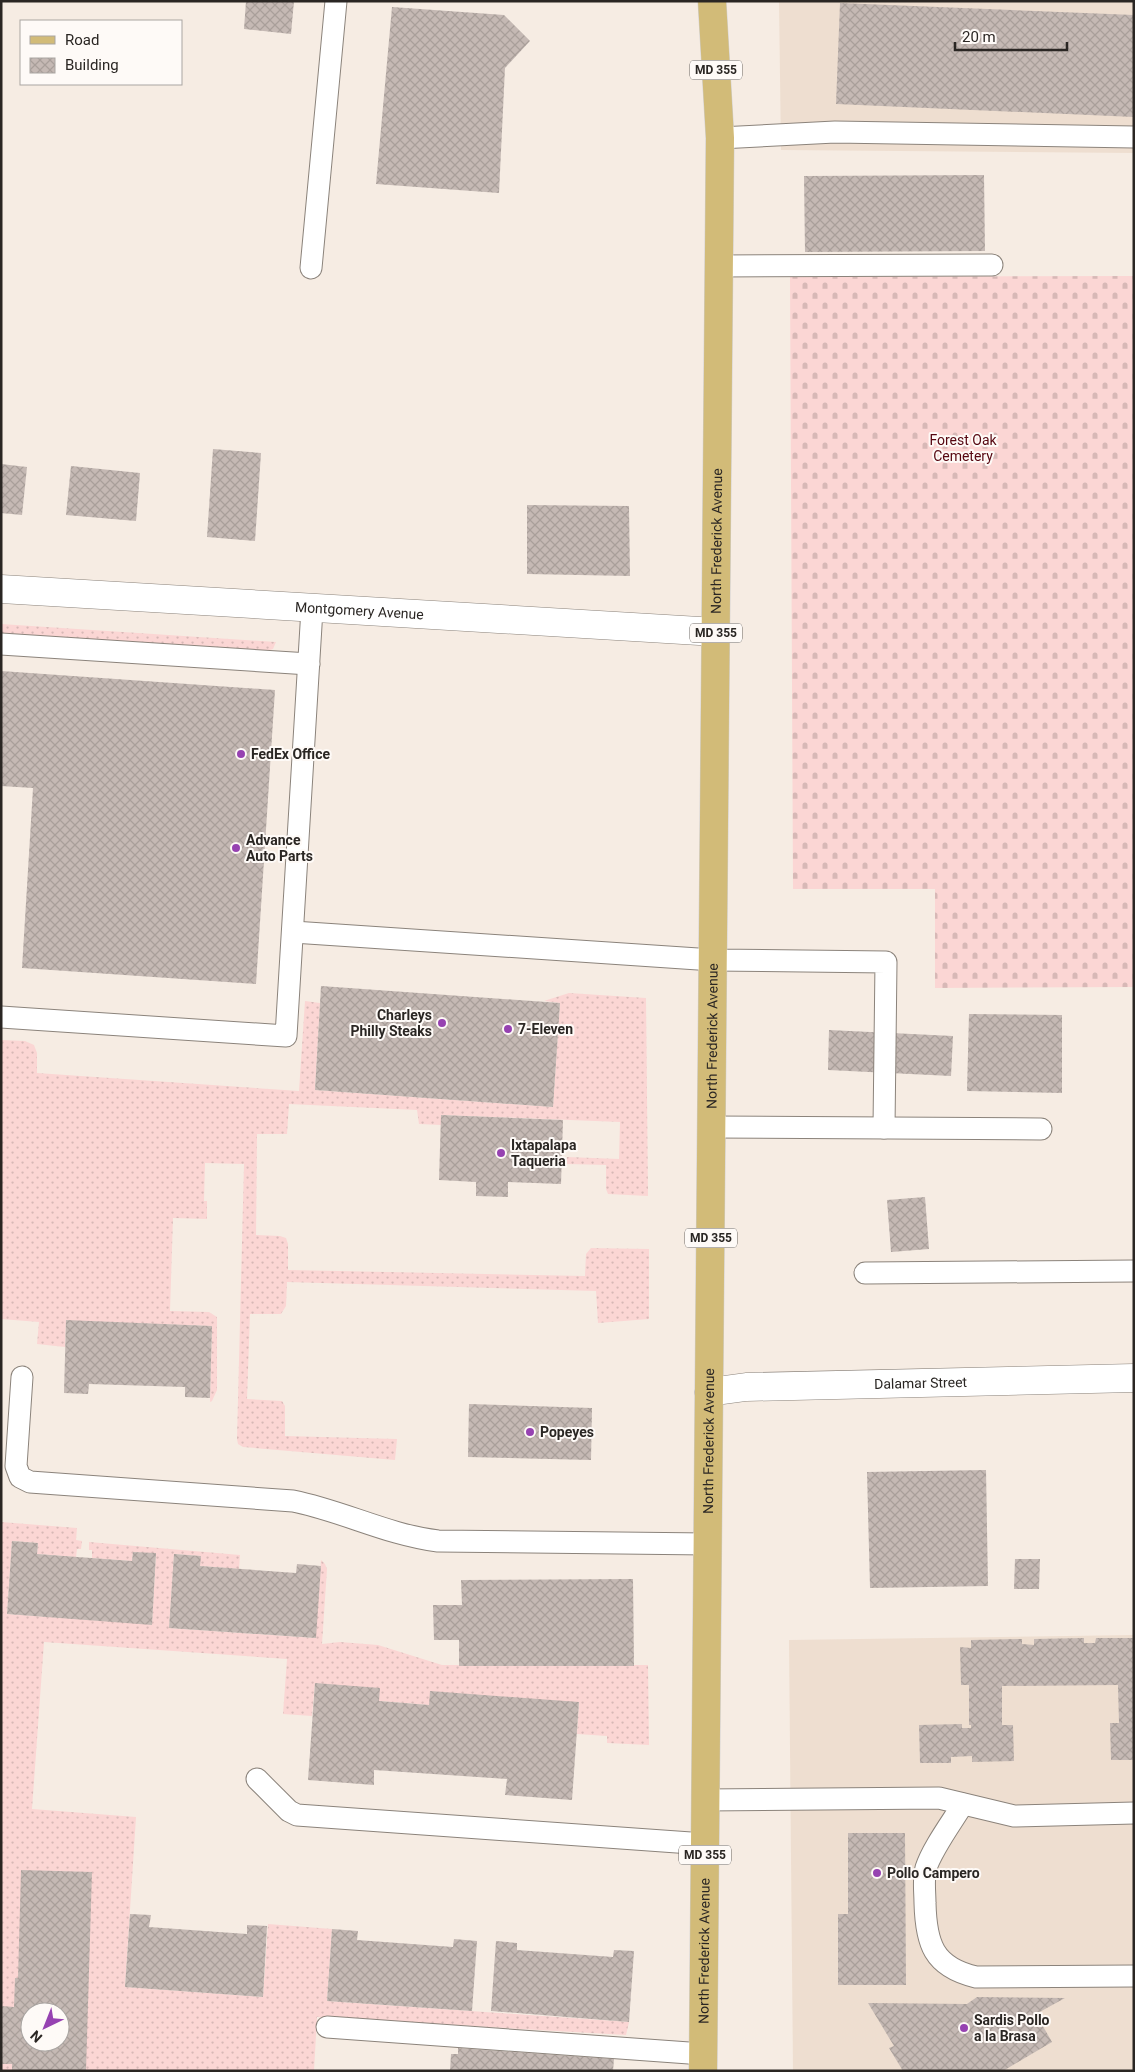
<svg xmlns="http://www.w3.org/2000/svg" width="1135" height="2072" viewBox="0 0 1135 2072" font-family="Roboto,sans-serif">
  <defs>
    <pattern id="grass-dots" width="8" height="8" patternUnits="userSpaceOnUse" patternTransform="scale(1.25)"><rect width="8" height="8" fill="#fbd6d4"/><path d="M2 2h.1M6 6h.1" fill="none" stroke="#d7b8b6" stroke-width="1.8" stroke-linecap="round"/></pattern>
    <pattern id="cemetery-stones" width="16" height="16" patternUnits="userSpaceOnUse" patternTransform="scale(1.25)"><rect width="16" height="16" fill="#fbd6d4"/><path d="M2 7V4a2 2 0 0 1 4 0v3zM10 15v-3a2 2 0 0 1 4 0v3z" fill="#d7b8b6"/></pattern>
    <pattern id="building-cross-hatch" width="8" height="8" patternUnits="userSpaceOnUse" patternTransform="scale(1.25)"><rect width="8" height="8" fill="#c5b9b4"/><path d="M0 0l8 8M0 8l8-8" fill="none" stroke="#a99f9a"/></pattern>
  </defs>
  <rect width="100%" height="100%" fill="#f6ece3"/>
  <g fill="#eeded0">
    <path d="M 779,1 L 1134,1 L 1134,153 L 781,150 Z"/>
    <path d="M 1134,1635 L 1134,2071 L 793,2071 L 789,1640 Z"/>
  </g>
  <g fill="url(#grass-dots)" fill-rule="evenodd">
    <path d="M 1,624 L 276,642 L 273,649 L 267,651 L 1,634 Z"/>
    <path d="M 569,993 L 646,998 L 648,1196 L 608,1194 L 606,1189 L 606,1165 L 567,1164 L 567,1157 L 619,1159 L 620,1122 L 441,1115 L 441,1125 L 419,1124 L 417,1110 L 289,1104 L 287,1134 L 257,1134 L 256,1235 L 280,1236 L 286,1238 L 288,1244 L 288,1270 L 585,1276 L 586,1254 L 591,1248 L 649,1249 L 649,1319 L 598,1323 L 596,1291 L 287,1282 L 286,1306 L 281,1314 L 250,1314 L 247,1399 L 282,1401 L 285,1406 L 285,1436 L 397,1439 L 395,1460 L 243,1447 L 238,1444 L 237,1439 L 244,1164 L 205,1163 L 204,1201 L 207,1201 L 207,1219 L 173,1218 L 170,1311 L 209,1312 L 217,1317 L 217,1390 L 212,1401 L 210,1402 L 212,1326 L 66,1321 L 65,1347 L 37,1344 L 39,1322 L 1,1319 L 1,1040 L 25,1041 L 34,1045 L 37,1053 L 37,1073 L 299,1091 L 305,1001 L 320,1003 L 315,1090 L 553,1107 L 560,1003 L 544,1001 Z"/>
    <path d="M 1,1522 L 77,1528 L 76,1540 L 82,1541 L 81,1549 L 77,1549 L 76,1557 L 37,1554 L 38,1543 L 12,1541 L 7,1614 L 152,1624 L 156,1554 L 133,1552 L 132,1561 L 92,1558 L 92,1550 L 89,1550 L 89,1542 L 240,1555 L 239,1569 L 200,1566 L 200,1556 L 174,1554 L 169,1628 L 315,1638 L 321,1560 L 325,1564 L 327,1569 L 322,1644 L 340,1642 L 378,1645 L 442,1665 L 648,1665 L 649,1745 L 607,1743 L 607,1736 L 577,1734 L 579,1703 L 429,1705 L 379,1701 L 315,1683 L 312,1716 L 283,1714 L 287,1659 L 44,1642 L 32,1809 L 136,1817 L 125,1987 L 263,1997 L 268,1924 L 332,1929 L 327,2001 L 629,2022 L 626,2035 L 317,2017 L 314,2071 L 1,2071 ZM 30,2012 L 60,2012 L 60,2042 L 30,2042 Z"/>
  </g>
  <path fill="url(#cemetery-stones)" d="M 1134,276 L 1134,987 L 935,988 L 935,889 L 793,889 L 790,277 Z"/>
  <g fill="url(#building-cross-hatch)" fill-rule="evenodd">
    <path d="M 246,1 L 294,1 L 291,34 L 244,29 Z"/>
    <path d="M 840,3 L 1134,15 L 1134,117 L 836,104 Z"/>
    <path d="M 392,7 L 504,15 L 530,41 L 505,68 L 499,193 L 376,184 Z"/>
    <path d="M 984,175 L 985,251 L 805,252 L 804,176 Z"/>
    <path d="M 213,449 L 261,453 L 255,541 L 207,537 Z"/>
    <path d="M 1,464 L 27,467 L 22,515 L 1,513 Z"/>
    <path d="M 71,466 L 140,473 L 136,521 L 66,515 Z"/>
    <path d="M 527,505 L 629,506 L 630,576 L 527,574 Z"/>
    <path d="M 1,671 L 275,690 L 256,984 L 22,968 L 33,788 L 1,786 Z"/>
    <path d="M 321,986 L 560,1003 L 553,1107 L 315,1090 Z"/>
    <path d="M 969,1014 L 1062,1015 L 1062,1093 L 967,1091 Z"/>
    <path d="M 829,1030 L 953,1036 L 951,1076 L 828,1070 Z"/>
    <path d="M 441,1115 L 563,1120 L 561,1184 L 508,1182 L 508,1197 L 476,1196 L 476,1182 L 439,1180 Z"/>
    <path d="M 925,1197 L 929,1249 L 891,1252 L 887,1200 Z"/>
    <path d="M 66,1320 L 212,1326 L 210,1398 L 185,1397 L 185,1387 L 89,1384 L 88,1394 L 64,1393 Z"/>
    <path d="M 469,1404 L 592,1408 L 591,1460 L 468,1457 Z"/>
    <path d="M 986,1470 L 988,1586 L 870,1588 L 867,1472 Z"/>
    <path d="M 12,1541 L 38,1543 L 37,1554 L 132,1561 L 133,1552 L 156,1553 L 152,1625 L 7,1614 Z"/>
    <path d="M 174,1554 L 201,1556 L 200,1566 L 296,1573 L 297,1564 L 321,1566 L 316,1638 L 169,1628 Z"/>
    <path d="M 1015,1559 L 1040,1559 L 1039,1589 L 1014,1589 Z"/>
    <path d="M 633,1579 L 634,1666 L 459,1666 L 459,1640 L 434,1640 L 433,1605 L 462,1605 L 461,1580 Z"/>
    <path d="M 1084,1638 L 1084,1643 L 1095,1643 L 1096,1638 L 1134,1638 L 1134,1760 L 1111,1760 L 1110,1723 L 1119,1723 L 1118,1685 L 1002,1686 L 1002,1725 L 1013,1725 L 1014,1761 L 972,1762 L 972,1756 L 951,1757 L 951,1763 L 920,1763 L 919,1725 L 962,1724 L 962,1728 L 971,1728 L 971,1725 L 969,1725 L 969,1685 L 961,1685 L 960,1647 L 971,1648 L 971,1640 L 1022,1639 L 1022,1644 L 1034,1645 L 1034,1639 Z"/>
    <path d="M 315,1683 L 380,1688 L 379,1701 L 429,1705 L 430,1691 L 579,1702 L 572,1800 L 505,1795 L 507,1779 L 374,1770 L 374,1785 L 308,1780 Z"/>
    <path d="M 848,1833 L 905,1833 L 906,1985 L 838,1985 L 838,1914 L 848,1914 Z"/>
    <path d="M 21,1870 L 92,1872 L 86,2071 L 12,2071 L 12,2064 L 1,2064 L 1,2006 L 14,2007 L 15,1978 L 18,1978 ZM 30,2012 L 60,2012 L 60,2042 L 30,2042 Z"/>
    <path d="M 130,1914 L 151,1915 L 149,1927 L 247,1934 L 247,1925 L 267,1926 L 263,1997 L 125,1987 Z"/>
    <path d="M 332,1929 L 358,1931 L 357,1940 L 453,1947 L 454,1939 L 477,1941 L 472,2011 L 327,2001 Z"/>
    <path d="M 496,1941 L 517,1943 L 517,1950 L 613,1957 L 614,1950 L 634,1951 L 629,2022 L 491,2011 Z"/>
    <path d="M 977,1997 L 1065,1998 L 1036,2014 L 1052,2042 L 1003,2071 L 903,2071 L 889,2048 L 894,2046 L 868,2003 L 967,2004 Z"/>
    <path d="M 458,2048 L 614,2059 L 613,2071 L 450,2071 L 451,2054 L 458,2054 Z"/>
  </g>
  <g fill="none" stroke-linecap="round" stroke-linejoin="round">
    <defs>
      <g id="lane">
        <path d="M 720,138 L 835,132 L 1134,137"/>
        <path d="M 719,266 L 992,265"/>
        <path d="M 311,268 L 336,1"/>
        <path d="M 1,644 L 309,664"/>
        <path d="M 293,932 L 713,960 L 886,962 L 884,1128"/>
        <path d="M 1,1017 L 286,1036 L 312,609"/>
        <path d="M 711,1127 L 1041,1129"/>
        <path d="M 865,1273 L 1134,1271"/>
        <path d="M 22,1377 L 16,1466 L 20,1477 L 30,1482 L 293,1501 C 343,1511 388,1535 438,1541 L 708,1544"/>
        <path d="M 257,1779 L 289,1811 L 297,1815 L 705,1844"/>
        <path d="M 705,1800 L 939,1798 L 1014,1816 L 1134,1813"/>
        <path d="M 963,1804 C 952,1822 932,1849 926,1868 C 923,1879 925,1892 925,1903 C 926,1943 933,1967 976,1977 L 1134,1976"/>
        <path d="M 327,2027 L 703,2054"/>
      </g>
      <g id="street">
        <path id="s1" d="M 1,589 L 716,632"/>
        <path id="s2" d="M 709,1392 L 746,1387 L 1134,1378"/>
      </g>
      <g id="primary">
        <path id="s3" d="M 703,2071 L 720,138 L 712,1"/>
      </g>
    </defs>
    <use href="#lane" stroke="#8b837b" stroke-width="23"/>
    <use href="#street" stroke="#8b837b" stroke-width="29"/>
    <use href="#primary" stroke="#d0cfcf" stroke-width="29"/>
    <use href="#lane" stroke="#fff" stroke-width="21"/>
    <use href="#street" stroke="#fff" stroke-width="28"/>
    <use href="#primary" stroke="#d2bb78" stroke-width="28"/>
  </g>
  <g fill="#9642b1" stroke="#fefaf7" stroke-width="2">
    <circle cx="241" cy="754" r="5"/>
    <circle cx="236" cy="848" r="5"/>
    <circle cx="442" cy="1023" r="5"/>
    <circle cx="508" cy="1029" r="5"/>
    <circle cx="501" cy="1153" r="5"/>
    <circle cx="530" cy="1432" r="5"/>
    <circle cx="877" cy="1873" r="5"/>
    <circle cx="964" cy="2028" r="5"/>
  </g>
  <g text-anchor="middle" stroke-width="4" stroke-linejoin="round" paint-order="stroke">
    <g fill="#fefaf7" stroke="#6a6663" stroke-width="1">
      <rect x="690" y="60.5" width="52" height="19" rx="4"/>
      <rect x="690" y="623.5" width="52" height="19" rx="4"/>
      <rect x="685" y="1228.5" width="52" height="19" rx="4"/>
      <rect x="679" y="1845.5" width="52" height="19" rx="4"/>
    </g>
    <g font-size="12" font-weight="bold" fill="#2a2623">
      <text x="716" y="74">MD 355</text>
      <text x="716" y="637">MD 355</text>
      <text x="711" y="1242">MD 355</text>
      <text x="705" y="1859">MD 355</text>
    </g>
    <g font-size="14" fill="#560610" stroke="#fefaf7">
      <text x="963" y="445">Forest Oak<tspan x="963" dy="16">Cemetery</tspan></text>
    </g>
    <g font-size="14" fill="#2a2623" stroke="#fefaf7">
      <text dy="5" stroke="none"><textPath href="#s3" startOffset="1530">North Frederick Avenue</textPath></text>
      <text dy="5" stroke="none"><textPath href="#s1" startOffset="359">Montgomery Avenue</textPath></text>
      <text dy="5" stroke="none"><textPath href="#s3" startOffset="1035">North Frederick Avenue</textPath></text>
      <text dy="5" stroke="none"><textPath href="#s2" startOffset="212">Dalamar Street</textPath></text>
      <text dy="5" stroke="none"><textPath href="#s3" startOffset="630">North Frederick Avenue</textPath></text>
      <text dy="5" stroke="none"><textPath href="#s3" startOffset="120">North Frederick Avenue</textPath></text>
    </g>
    <g font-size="14" font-weight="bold" fill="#2a2623" stroke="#fefaf7" text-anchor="start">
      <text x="251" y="759">FedEx Office</text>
      <text x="246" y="845">Advance<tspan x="246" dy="16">Auto Parts</tspan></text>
      <text x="432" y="1020" text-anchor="end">Charleys<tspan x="432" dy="16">Philly Steaks</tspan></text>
      <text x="518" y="1034">7-Eleven</text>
      <text x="511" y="1150">Ixtapalapa<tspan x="511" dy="16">Taqueria</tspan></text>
      <text x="540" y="1437">Popeyes</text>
      <text x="887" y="1878">Pollo Campero</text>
      <text x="974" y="2025">Sardis Pollo<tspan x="974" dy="16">a la Brasa</tspan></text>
    </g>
  </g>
  <rect width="1135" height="2072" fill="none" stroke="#2a2623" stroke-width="5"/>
  <rect x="20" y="20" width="162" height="65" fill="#fefaf7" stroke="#a9a5a2"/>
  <rect x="30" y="36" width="25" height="8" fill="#d2bb78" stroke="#a9a5a2"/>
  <text x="65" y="45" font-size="15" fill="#2a2623">Road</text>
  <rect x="30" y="58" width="25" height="15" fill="url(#building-cross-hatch)" stroke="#a9a5a2"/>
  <text x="65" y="70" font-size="15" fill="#2a2623">Building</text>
  <g transform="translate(45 2027) rotate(223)"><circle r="24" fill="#fefaf7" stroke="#a9a5a2"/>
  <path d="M0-4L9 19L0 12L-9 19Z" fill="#9642b1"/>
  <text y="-8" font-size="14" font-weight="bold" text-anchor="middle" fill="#2a2623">N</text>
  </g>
  <path d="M955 42v8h112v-8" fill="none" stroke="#2a2623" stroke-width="2.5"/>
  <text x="962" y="42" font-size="15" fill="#2a2623" stroke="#fefaf7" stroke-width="4" paint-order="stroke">20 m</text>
</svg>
